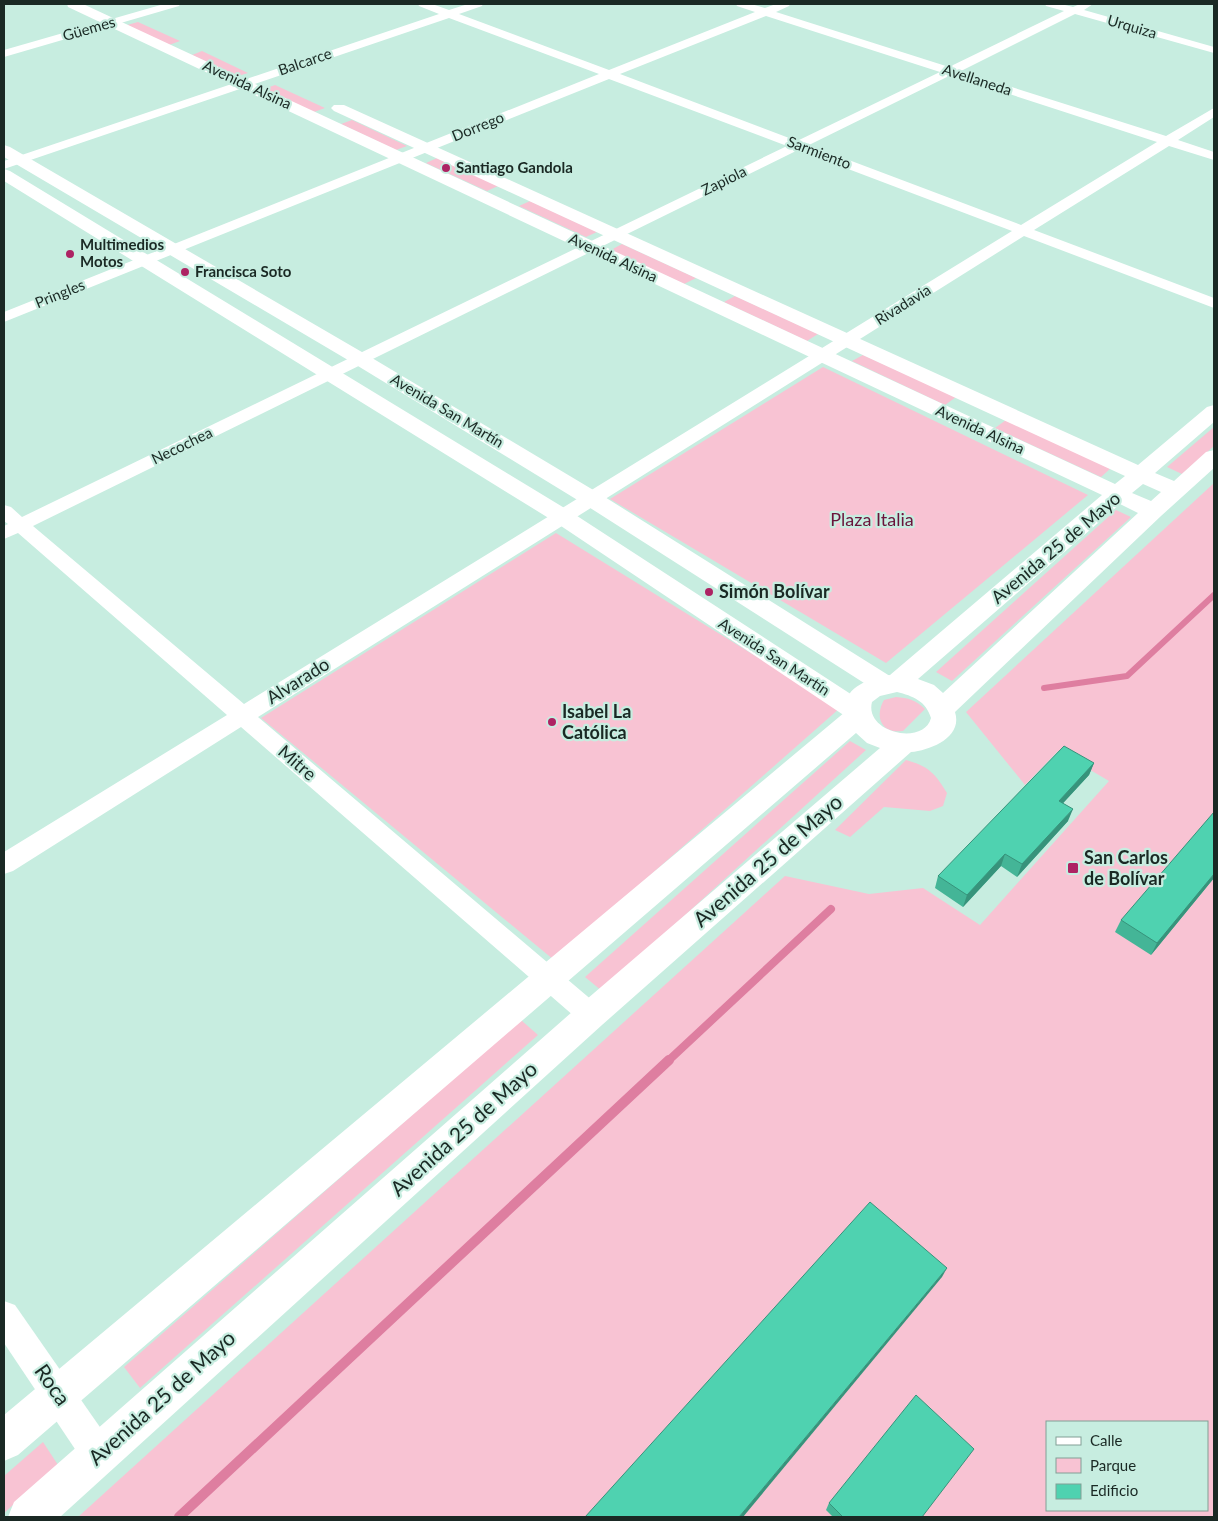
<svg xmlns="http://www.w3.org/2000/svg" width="1218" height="1521" viewBox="0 0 1218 1521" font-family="Lato,sans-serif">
  <rect width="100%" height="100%" fill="#c7ede0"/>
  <g fill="#f8c3d3" fill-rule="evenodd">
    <path d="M 138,22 L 180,41 L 169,45 L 127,25 Z"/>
    <path d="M 202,51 L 248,73 L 238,76 L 192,55 Z"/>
    <path d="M 275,85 L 325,108 L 314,112 L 264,89 Z"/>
    <path d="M 352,120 L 407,146 L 396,150 L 341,124 Z"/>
    <path d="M 437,158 L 498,186 L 487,191 L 426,163 Z"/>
    <path d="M 530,201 L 597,232 L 586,237 L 519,206 Z"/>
    <path d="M 622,244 L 696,278 L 684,284 L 611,250 Z"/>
    <path d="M 735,296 L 818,334 L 807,341 L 724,302 Z"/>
    <path d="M 863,355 L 956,397 L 945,405 L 852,361 Z"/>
    <path d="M 823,367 L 1088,495 L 886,663 L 610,499 Z"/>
    <path d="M 1006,420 L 1111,468 L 1101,477 L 995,428 Z"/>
    <path d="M 1214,427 L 1214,446 L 1182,474 L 1167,467 Z"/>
    <path d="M 1214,483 L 1214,1517 L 78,1517 L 785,876 L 869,894 L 923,888 L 980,925 L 1109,781 L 1058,751 L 1025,785 L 966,712 ZM 1047,1422 L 1207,1422 L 1207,1510 L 1047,1510 Z"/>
    <path d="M 1116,510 L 1131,517 L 952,681 L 936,672 Z"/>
    <path d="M 556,533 L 840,708 L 554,960 L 261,718 Z"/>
    <path d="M 896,697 C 908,698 916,700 925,709 L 903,731 C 900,731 894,732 890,730 C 877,725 878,710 884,700 Z"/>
    <path d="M 850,741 L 866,750 L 602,991 L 585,977 Z"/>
    <path d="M 906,760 C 928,766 935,773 947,793 L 943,806 L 930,811 L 884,807 L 850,837 L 835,830 Z"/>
    <path d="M 521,1020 L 538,1035 L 140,1388 L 124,1367 Z"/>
    <path d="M 43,1442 L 58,1465 L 4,1513 L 4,1476 Z"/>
  </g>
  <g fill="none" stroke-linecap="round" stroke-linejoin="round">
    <path stroke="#de7ea0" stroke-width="6" d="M 1044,688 L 1127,676 L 1214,595"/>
    <path stroke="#de7ea0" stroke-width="8" d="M 668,1061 L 831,909"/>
    <path stroke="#de7ea0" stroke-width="10" d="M 179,1517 L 669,1060"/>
    <g fill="#fff" fill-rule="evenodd">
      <path d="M 164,4 L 180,4 L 179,6 L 4,57 L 4,50 Z"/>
      <path d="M 418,4 L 432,4 L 449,10 L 468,4 L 483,4 L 482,6 L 459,14 L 609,70 L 755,12 L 737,6 L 736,4 L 751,4 L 765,8 L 776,4 L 790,4 L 789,6 L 776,12 L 949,67 L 1064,11 L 1046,6 L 1045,4 L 1061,4 L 1073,7 L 1080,4 L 1093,4 L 1084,10 L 1214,47 L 1214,53 L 1075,14 L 961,71 L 1166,136 L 1214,108 L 1214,117 L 1178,140 L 1214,152 L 1214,160 L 1169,146 L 1034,230 L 1214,298 L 1214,308 L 1024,236 L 258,717 L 600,1007 L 604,1015 L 600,1023 L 591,1027 L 582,1023 L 241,727 L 13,871 L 4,874 L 4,852 L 227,715 L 18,533 L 4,539 L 4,526 L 8,524 L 4,521 L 4,505 L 11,507 L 22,517 L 787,146 L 609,79 L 4,322 L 4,312 L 599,74 L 449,18 L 4,169 L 4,161 L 439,14 L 419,6 ZM 766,16 L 940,72 L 797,141 L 620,74 ZM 951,75 L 1157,142 L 1021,225 L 809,145 ZM 798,150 L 1012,231 L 244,704 L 33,526 Z"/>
      <path d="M 4,1301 L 15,1305 L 111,1443 L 116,1455 L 111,1467 L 99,1472 L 87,1467 L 4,1343 Z"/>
    </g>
    <path fill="#fff" fill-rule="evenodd" d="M 67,4 L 83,4 L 1115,484 L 1125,476 L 334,111 L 331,108 L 334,105 L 344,105 L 1138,465 L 1207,407 L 1214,405 L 1214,422 L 1155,473 L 1174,481 L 1206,452 L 1214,450 L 1214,468 L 1161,516 L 955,712 C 963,737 931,750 911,752 L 602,1025 L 60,1517 L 8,1517 L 14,1502 L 580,1005 L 880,748 L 867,743 L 856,733 L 18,1455 L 4,1461 L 4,1415 L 845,712 C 842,687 870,678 890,675 L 1102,495 L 68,7 ZM 1143,484 L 1161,492 L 1151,501 L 1132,493 ZM 1120,504 L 1138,513 L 943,693 L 934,685 L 918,679 ZM 897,692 C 913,696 926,701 931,718 C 924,746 864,733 872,702 L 880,696 Z"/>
    <g fill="#fff" fill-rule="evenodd">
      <path d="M 4,145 L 10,147 L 367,355 L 600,494 L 893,678 L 897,684 L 893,690 L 884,693 L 875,690 L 584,504 L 353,363 L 4,157 Z"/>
      <path d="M 4,169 L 10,171 L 571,512 L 866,704 L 870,711 L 866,718 L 857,721 L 848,718 L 555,522 L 4,181 Z"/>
    </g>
  </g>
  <g fill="#44b597">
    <path d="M 1094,763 L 1089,775 L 1063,803 L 1068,821 L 1017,877 L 1001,866 L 963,907 L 935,888 L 938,876 Z"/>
    <path d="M 1214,878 L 1151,955 L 1115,932 L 1121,920 Z"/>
    <path d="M 829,1503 L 922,1517 L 833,1517 L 826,1510 Z"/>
  </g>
  <g fill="#37937b">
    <path d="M 1094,763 L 1089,775 L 1054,813 L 1059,801 Z"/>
    <path d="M 1073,809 L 1068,821 L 1017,877 L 1022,864 Z"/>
    <path d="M 1005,854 L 1001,866 L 963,907 L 967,895 Z"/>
    <path d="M 1214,874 L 1214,878 L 1151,955 L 1157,943 Z"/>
    <path d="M 947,1268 L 942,1277 L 743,1517 L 739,1517 Z"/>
  </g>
  <g fill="#4fd2b0" stroke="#37937b">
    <path d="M 1064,746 L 1094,763 L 1059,801 L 1073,809 L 1022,864 L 1005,854 L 967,895 L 938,876 Z"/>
    <path d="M 1214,812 L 1214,874 L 1157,943 L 1121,920 Z"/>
    <path d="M 870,1202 L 947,1268 L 739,1517 L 585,1517 Z"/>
    <path d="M 916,1395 L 974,1449 L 922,1517 L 843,1517 L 829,1503 Z"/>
  </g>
  <g fill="#ad2363" stroke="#c7ede0" stroke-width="2">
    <circle cx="446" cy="168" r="5"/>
    <circle cx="70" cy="254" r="5"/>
    <circle cx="185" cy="272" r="5"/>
    <circle cx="709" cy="592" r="5"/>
    <circle cx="552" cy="722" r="5"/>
    <rect x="1067" y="862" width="12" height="12" rx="2.5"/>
  </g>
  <g text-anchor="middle" stroke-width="4.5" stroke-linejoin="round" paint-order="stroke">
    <g font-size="15" fill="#1a2924" stroke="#c7ede0">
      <text transform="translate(1132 27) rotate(16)" y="5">Urquiza</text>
      <text transform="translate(89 29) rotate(-16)" y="5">Güemes</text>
      <text transform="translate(305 62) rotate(-19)" y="5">Balcarce</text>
      <text transform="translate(977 80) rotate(18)" y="5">Avellaneda</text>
      <text transform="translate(247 85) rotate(25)" y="5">Avenida Alsina</text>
      <text transform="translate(478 127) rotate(-22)" y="5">Dorrego</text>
      <text transform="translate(819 153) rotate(21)" y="5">Sarmiento</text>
      <text transform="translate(724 181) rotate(-26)" y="5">Zapiola</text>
      <text transform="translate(613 258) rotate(25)" y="5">Avenida Alsina</text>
      <text transform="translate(60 294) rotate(-22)" y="5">Pringles</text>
      <text transform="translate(903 305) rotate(-32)" y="5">Rivadavia</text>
      <text transform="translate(447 411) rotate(31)" y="5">Avenida San Martín</text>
      <text transform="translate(980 430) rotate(25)" y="5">Avenida Alsina</text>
      <text transform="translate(182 446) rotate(-26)" y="5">Necochea</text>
      <text transform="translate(774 657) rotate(33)" y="5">Avenida San Martín</text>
    </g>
    <g font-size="15" font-weight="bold" fill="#1a2924" stroke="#c7ede0" text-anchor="start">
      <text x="456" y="173">Santiago Gandola</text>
      <text x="80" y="250">Multimedios<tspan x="80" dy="17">Motos</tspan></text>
      <text x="195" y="277">Francisca Soto</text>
    </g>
    <g font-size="18" fill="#6a143b" stroke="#c7ede0">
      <text x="872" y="526">Plaza Italia</text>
    </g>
    <g font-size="18" fill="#1a2924" stroke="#c7ede0">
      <text transform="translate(1056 548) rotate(-40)" y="6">Avenida 25 de Mayo</text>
      <text transform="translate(298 681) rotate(-32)" y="6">Alvarado</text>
      <text transform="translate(297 763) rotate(41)" y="6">Mitre</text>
    </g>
    <g font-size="18" font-weight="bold" fill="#1a2924" stroke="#c7ede0" text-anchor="start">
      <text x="719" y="598">Simón Bolívar</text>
      <text x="562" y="718">Isabel La<tspan x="562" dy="21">Católica</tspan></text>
      <text x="1084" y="864">San Carlos<tspan x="1084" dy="21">de Bolívar</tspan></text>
    </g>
    <g font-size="21" fill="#1a2924" stroke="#c7ede0">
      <text transform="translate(768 861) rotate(-41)" y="7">Avenida 25 de Mayo</text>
      <text transform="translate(464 1129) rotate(-42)" y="7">Avenida 25 de Mayo</text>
      <text transform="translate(52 1385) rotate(55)" y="7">Roca</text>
      <text transform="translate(162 1398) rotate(-42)" y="7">Avenida 25 de Mayo</text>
    </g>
  </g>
  <rect width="1218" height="1521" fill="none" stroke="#1a2924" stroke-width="10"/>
  <rect x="1046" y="1421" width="162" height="90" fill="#c7ede0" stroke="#829f95"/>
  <rect x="1056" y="1437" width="25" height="8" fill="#ffffff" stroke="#829f95"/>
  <text x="1090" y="1446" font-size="15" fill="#1a2924">Calle</text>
  <rect x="1056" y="1458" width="25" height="15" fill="#f8c3d3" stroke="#829f95"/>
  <text x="1090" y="1471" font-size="15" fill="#1a2924">Parque</text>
  <rect x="1056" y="1484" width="25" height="15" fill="#4fd2b0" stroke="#829f95"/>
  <text x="1090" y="1496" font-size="15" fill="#1a2924">Edificio</text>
</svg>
